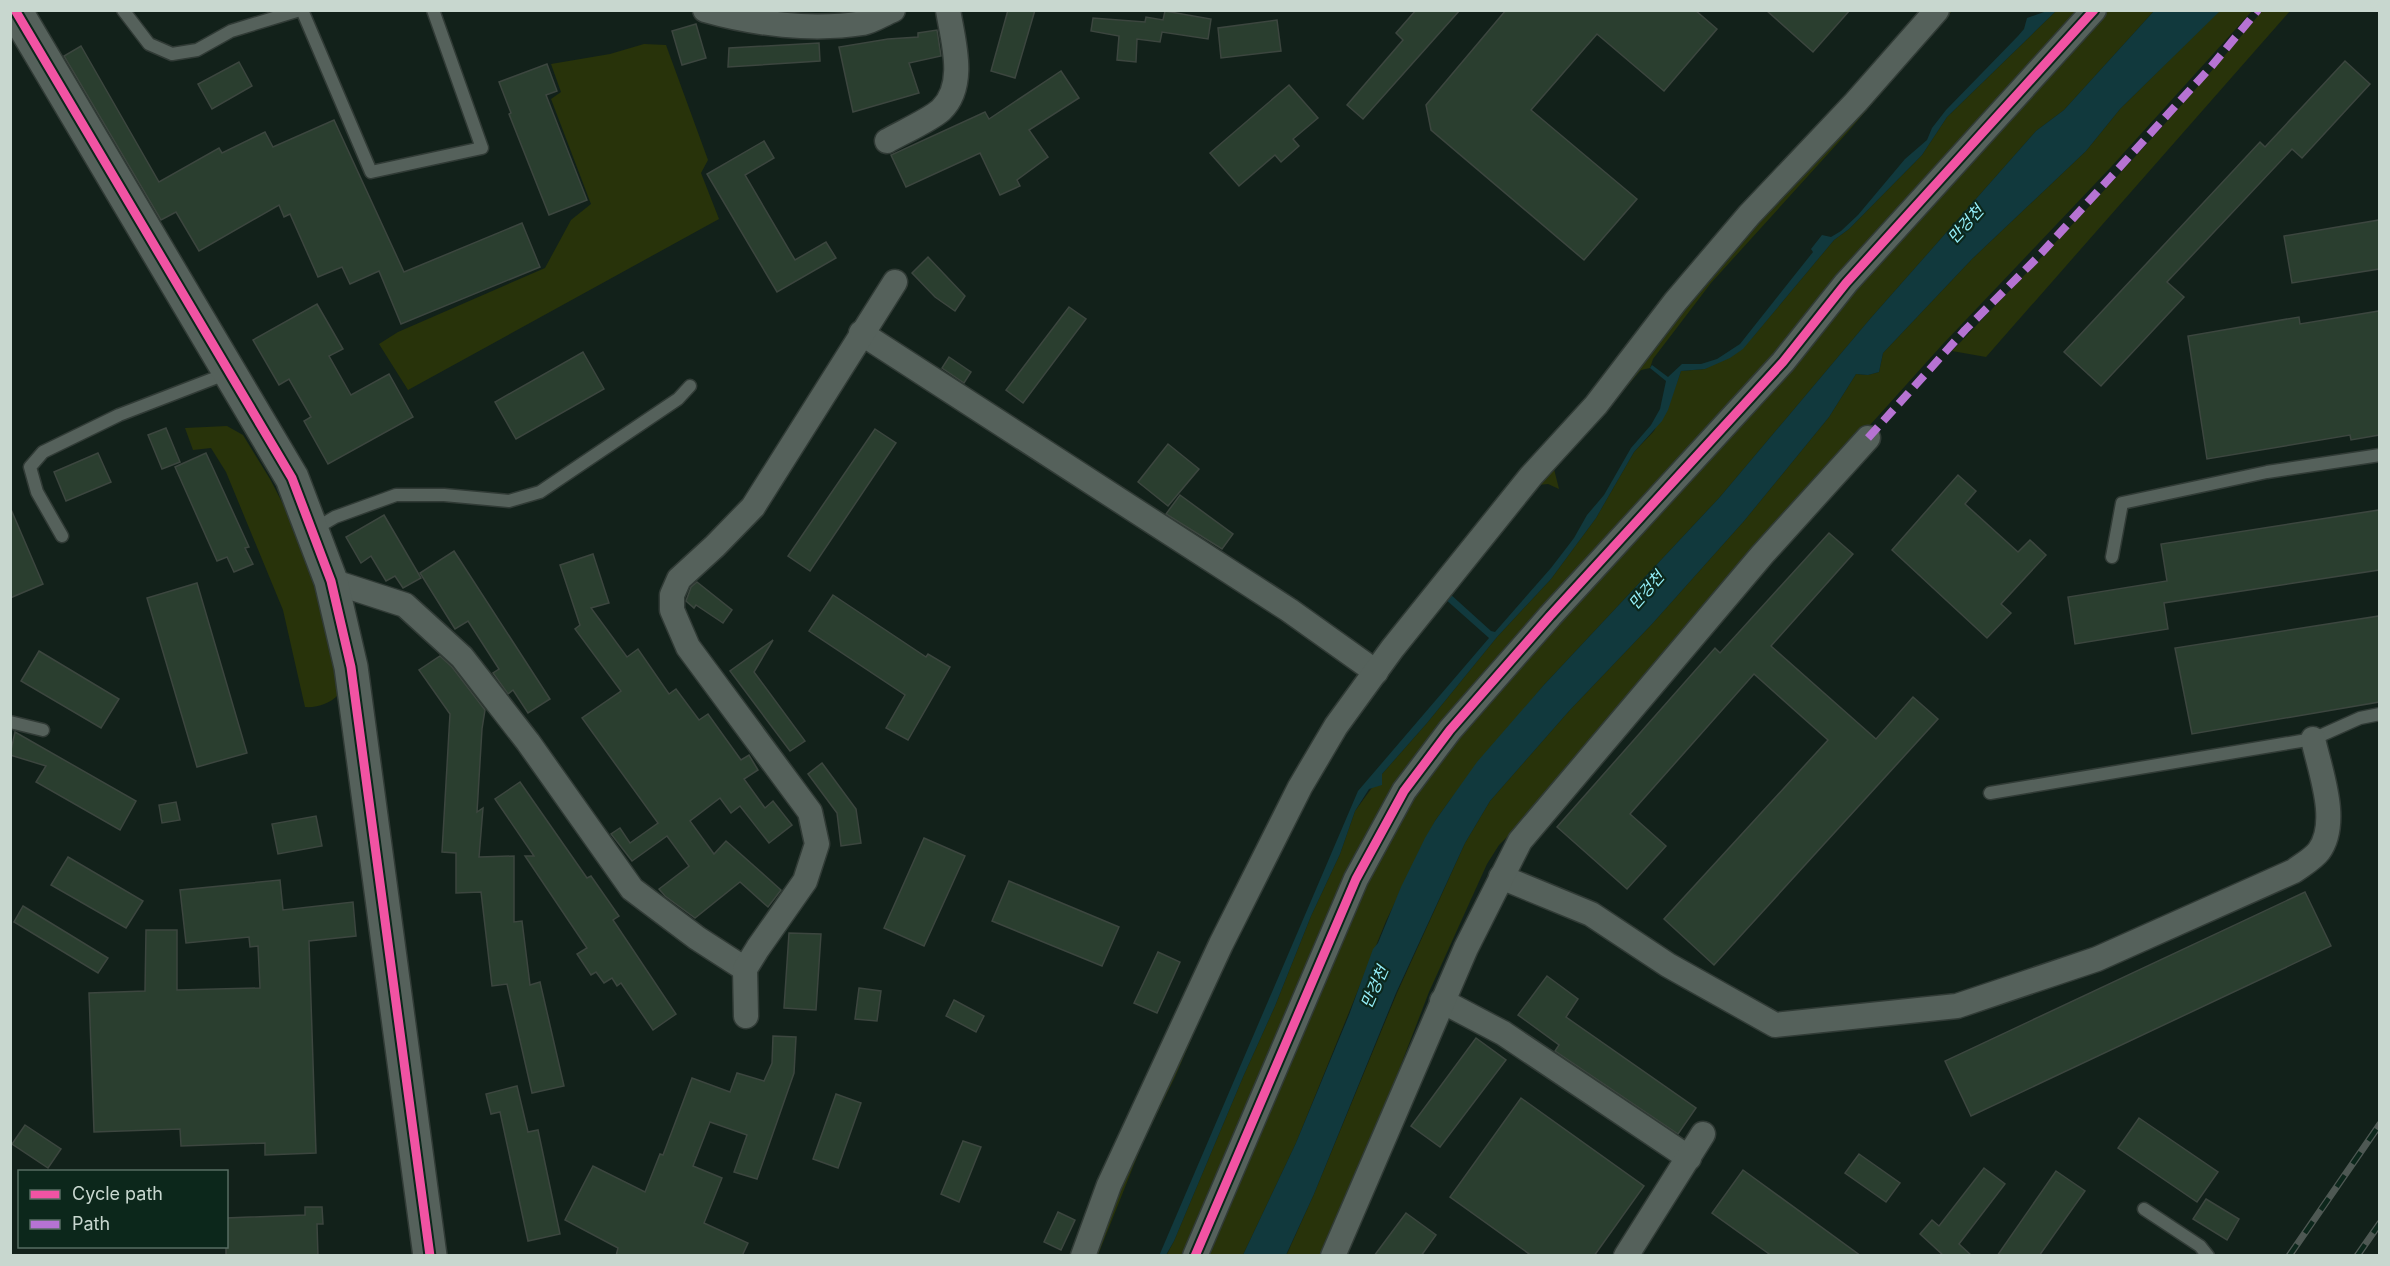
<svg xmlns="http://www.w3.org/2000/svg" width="2390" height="1266" viewBox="0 0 2390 1266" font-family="Inter,'Noto Sans KR',sans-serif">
  <rect width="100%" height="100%" fill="#12211a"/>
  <g fill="#28330a">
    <path d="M 1946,11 L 1952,11 L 1847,133 L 1711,283 L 1653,359 L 1650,368 L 1641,370 L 1600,418 L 1559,461 L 1554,469 L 1559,489 L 1548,484 L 1538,485 L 1385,672 L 1311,784 L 1308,794 L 1296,811 L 1241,924 L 1175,1077 L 1143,1142 L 1098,1255 L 1093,1256 L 1103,1225 L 1246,902 L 1289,815 L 1331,743 L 1396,650 L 1554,459 L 1580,433 L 1634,373 L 1713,269 L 1831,141 Z"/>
    <path d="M 2056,11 L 2090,11 L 1402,789 L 1191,1255 L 1166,1256 L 1174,1241 L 1243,1077 L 1275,1006 L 1311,916 L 1340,854 L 1355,811 L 1382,774 L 1427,723 L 1497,637 L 1551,579 L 1596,518 L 1634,452 L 1654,431 L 1673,393 L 1681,371 L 1705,369 L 1752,338 L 1834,240 L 1849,229 L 1922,155 L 1947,117 Z"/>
    <path d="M 2098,11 L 2154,11 L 2064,110 L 2036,131 L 1870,319 L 1720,497 L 1543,686 L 1450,800 L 1435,821 L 1386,921 L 1296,1143 L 1243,1255 L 1197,1256 L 1406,791 Z"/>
    <path d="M 2219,11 L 2252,11 L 2111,167 L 1942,345 L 1763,544 L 1522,822 L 1499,845 L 1487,864 L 1429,992 L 1370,1145 L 1323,1255 L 1286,1256 L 1314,1194 L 1397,993 L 1465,843 L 1490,801 L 1569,711 L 1652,624 L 1744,521 L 1829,417 L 1856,374 L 1868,375 L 1879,372 L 1883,353 L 1972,259 L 2086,151 L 2120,109 Z"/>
    <path d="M 2262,11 L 2290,11 L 1986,357 L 1952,351 C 2058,240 2165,129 2262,11 Z"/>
    <path d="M 644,44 L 666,45 L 708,160 L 701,173 L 719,219 L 408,390 L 379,344 L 398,332 L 545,268 L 571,220 L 591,204 L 551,99 L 561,92 L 551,64 L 610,54 Z"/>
    <path d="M 227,426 L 243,435 L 270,479 L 297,531 L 325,613 L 338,695 C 331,703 317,708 305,707 L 283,610 L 226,472 L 211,448 L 193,450 L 185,428 Z"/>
  </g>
  <g fill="#11393d">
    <path d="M 2047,11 L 2056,11 L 1947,117 L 1922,155 L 1849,229 L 1834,240 L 1743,349 L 1730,358 L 1705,369 L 1681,371 L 1668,410 L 1662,421 L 1634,452 L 1596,518 L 1551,579 L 1497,637 L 1427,723 L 1382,774 L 1382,785 L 1369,789 L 1355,811 L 1340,854 L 1311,916 L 1275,1006 L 1243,1077 L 1174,1241 L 1166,1255 L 1159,1256 L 1358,791 L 1489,638 L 1444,598 L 1449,593 L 1491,631 L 1495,632 L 1551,568 L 1574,538 L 1587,515 L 1604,495 L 1631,448 L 1651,425 L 1660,409 L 1666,381 L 1650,368 L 1652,365 L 1668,377 L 1682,364 L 1701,364 L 1717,359 L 1740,344 L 1813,252 L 1811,249 L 1822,235 L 1831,237 L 1841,231 L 1858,215 L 1905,159 L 1927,140 L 1932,128 L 1946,110 L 2018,36 L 2024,29 L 2027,18 Z"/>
    <path d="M 2154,11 L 2220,11 L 2120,109 L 2086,151 L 1972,259 L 1883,353 L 1879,372 L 1868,375 L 1856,374 L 1829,417 L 1744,521 L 1652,624 L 1569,711 L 1490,801 L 1465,843 L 1396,993 L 1314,1194 L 1286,1255 L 1243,1255 L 1296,1143 L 1349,1015 L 1373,949 L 1378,943 L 1401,887 L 1425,838 L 1435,821 L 1477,762 L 1543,686 L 1720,497 L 1870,319 L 2036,131 L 2064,110 Z"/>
  </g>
  <g fill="#2a3e2f" stroke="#3c463f" stroke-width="1.5">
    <path d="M 1008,10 L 1035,10 L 1015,78 L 991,71 Z"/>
    <path d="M 1416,10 L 1460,10 L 1363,119 L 1347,105 L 1403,40 L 1396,33 Z"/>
    <path d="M 1506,10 L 1695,10 L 1717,29 L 1664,91 L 1597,34 L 1531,110 L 1637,199 L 1584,260 L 1431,130 L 1426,105 Z"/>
    <path d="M 1766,10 L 1850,10 L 1813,52 Z"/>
    <path d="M 1165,11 L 1211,19 L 1208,39 L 1162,32 L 1160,42 L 1137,39 L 1136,62 L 1117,60 L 1119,36 L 1091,31 L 1093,18 L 1145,22 L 1146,17 L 1163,20 Z"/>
    <path d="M 1277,20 L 1281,51 L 1221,58 L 1218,28 Z"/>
    <path d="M 696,24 L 706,58 L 682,65 L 672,31 Z"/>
    <path d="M 937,30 L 941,56 L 909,63 L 919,93 L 853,112 L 839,47 L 888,39 L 918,37 L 918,33 Z"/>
    <path d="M 819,43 L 820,61 L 728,67 L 729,48 Z"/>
    <path d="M 81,46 L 159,182 L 219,148 L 222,153 L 265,132 L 273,147 L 334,120 L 404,272 L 522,223 L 540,267 L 401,324 L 379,271 L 350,284 L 342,267 L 318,277 L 290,214 L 284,217 L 279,205 L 199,251 L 176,212 L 161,220 L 64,56 Z"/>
    <path d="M 2345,61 L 2370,84 L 2302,158 L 2292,149 L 2167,282 L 2184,297 L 2101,386 L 2064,352 L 2260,142 L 2265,147 Z"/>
    <path d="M 239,62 L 252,86 L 212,109 L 198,84 Z"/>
    <path d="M 547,64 L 557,91 L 546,95 L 587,200 L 549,215 L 509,114 L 511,113 L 499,82 Z"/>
    <path d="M 1061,71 L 1079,98 L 1029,130 L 1048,157 L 1017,180 L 1020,186 L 1000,195 L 980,153 L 906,187 L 891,155 L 985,112 L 989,119 Z"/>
    <path d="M 1289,85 L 1318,118 L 1293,139 L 1299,146 L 1281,162 L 1275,155 L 1239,186 L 1210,153 Z"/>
    <path d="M 764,141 L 774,158 L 745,175 L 795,260 L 826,242 L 836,258 L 777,292 L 707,174 Z"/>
    <path d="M 2379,220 L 2379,269 L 2292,283 L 2284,236 Z"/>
    <path d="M 928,257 L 965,296 L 955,311 L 935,297 L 912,273 Z"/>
    <path d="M 317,304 L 343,349 L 329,356 L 351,395 L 389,374 L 413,417 L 328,464 L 304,421 L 311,417 L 289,379 L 279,385 L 253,340 Z"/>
    <path d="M 1069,307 L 1086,319 L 1023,403 L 1006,390 Z"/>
    <path d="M 2379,311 L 2379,435 L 2351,440 L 2350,435 L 2207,459 L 2188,336 L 2299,317 L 2300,324 Z"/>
    <path d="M 583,352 L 604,389 L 516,439 L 495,402 Z"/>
    <path d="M 949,357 L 971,372 L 964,383 L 942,368 Z"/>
    <path d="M 166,428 L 180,462 L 162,469 L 148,435 Z"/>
    <path d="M 875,429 L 896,443 L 810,571 L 788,556 Z"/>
    <path d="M 1168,444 L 1199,469 L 1168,506 L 1138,482 Z"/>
    <path d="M 98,453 L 111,482 L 66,501 L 54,472 Z"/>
    <path d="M 206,453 L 249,547 L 245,548 L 253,564 L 234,572 L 227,557 L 217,561 L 175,467 Z"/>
    <path d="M 1958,475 L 1976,491 L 1965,504 L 2018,552 L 2030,540 L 2046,555 L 2001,604 L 2011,613 L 1987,638 L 1892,550 Z"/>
    <path d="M 1180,495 L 1233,534 L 1222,549 L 1166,514 Z"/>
    <path d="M 10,507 L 43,584 L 10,598 Z"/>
    <path d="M 2379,510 L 2379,570 L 2164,603 L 2168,629 L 2075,644 L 2068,597 L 2167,581 L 2161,544 Z"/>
    <path d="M 384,515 L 421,578 L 403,588 L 395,576 L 386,581 L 371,556 L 361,563 L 346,537 Z"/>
    <path d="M 1829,533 L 1853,554 L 1771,646 L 1876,739 L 1913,697 L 1938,719 L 1714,965 L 1664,919 L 1828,740 L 1754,674 L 1630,814 L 1666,846 L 1627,889 L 1557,827 L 1715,648 L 1720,653 Z"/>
    <path d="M 454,551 L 550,699 L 528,713 L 513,690 L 508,694 L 493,673 L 499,669 L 468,621 L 455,629 L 420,573 Z"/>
    <path d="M 593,554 L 609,603 L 591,608 L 627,657 L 638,649 L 669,694 L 676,689 L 699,720 L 708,714 L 741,760 L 749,755 L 758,770 L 744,779 L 765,808 L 773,801 L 792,825 L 769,843 L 740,806 L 731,813 L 720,798 L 690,821 L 714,854 L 726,841 L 781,890 L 768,907 L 740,882 L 695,918 L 665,896 L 659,889 L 689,866 L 667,836 L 632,861 L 611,834 L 620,828 L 630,843 L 658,823 L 582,718 L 621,691 L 575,629 L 580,625 L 560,565 Z"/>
    <path d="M 697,582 L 732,610 L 723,623 L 696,605 L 694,608 L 686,601 L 691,587 Z"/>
    <path d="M 197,583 L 247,753 L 197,767 L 147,598 Z"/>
    <path d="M 833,595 L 926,657 L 928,654 L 950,667 L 908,740 L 886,728 L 905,695 L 809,631 Z"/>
    <path d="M 2379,616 L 2379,702 L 2192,734 L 2175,648 Z"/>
    <path d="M 773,640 L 754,672 L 805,741 L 790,751 L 730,671 Z"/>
    <path d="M 39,651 L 119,699 L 101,728 L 21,681 Z"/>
    <path d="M 440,656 L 452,667 L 485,710 L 482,729 L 477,812 L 483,808 L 479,857 L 514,856 L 514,922 L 522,921 L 530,985 L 540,982 L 564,1086 L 532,1093 L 507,984 L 492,986 L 481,892 L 456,893 L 456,853 L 442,852 L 450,714 L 419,670 Z"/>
    <path d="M 15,732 L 136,801 L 120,830 L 36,782 L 46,766 L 10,755 Z"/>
    <path d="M 822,763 L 856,809 L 861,843 L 841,846 L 837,813 L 808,774 Z"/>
    <path d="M 520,782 L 587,878 L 591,876 L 619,916 L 613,920 L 676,1014 L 653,1030 L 621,983 L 617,986 L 612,978 L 604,983 L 596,972 L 591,975 L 577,954 L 587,948 L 525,856 L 534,856 L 495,799 Z"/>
    <path d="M 176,802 L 180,820 L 162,823 L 159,805 Z"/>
    <path d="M 316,816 L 322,846 L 278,854 L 272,824 Z"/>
    <path d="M 924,838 L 965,856 L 924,946 L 884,928 Z"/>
    <path d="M 68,857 L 143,901 L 126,928 L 51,885 Z"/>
    <path d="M 280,880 L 283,910 L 353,902 L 356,936 L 309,941 L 316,1153 L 265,1155 L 265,1143 L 181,1146 L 180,1129 L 94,1132 L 89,993 L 145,991 L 146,930 L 177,930 L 177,990 L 260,988 L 258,946 L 250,947 L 249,937 L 186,943 L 180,890 Z"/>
    <path d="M 1009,881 L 1119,927 L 1102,966 L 992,921 Z"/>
    <path d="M 2305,892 L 2331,946 L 1971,1116 L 1945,1061 Z"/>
    <path d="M 23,906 L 108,958 L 98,973 L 14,922 Z"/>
    <path d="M 789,933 L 821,934 L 816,1010 L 784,1008 Z"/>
    <path d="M 1158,952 L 1180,962 L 1157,1013 L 1134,1003 Z"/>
    <path d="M 1547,976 L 1578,999 L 1566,1017 L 1696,1108 L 1678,1134 L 1555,1051 L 1559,1045 L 1518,1015 Z"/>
    <path d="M 859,988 L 881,991 L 877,1021 L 855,1019 Z"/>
    <path d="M 954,1000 L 984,1016 L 976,1032 L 946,1016 Z"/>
    <path d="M 773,1036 L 796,1037 L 794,1073 L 757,1179 L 734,1172 L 747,1135 L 710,1122 L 693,1166 L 722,1178 L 704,1223 L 748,1243 L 742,1256 L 616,1256 L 618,1248 L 565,1220 L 593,1166 L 645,1192 L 660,1154 L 663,1155 L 692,1078 L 730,1092 L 737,1073 L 764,1081 L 772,1063 Z"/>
    <path d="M 1476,1038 L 1506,1060 L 1440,1147 L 1411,1126 Z"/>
    <path d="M 517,1086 L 528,1132 L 538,1130 L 560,1234 L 528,1241 L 500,1112 L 491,1114 L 486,1094 Z"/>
    <path d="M 836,1094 L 861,1103 L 838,1168 L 813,1159 Z"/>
    <path d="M 1521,1098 L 1644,1186 L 1594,1256 L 1532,1256 L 1450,1197 Z"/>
    <path d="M 2139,1118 L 2218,1172 L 2197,1202 L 2118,1148 Z"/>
    <path d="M 25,1125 L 61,1149 L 48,1168 L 12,1144 Z"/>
    <path d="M 963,1141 L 981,1147 L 959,1202 L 941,1194 Z"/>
    <path d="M 1859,1154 L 1900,1183 L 1886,1202 L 1845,1173 Z"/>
    <path d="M 1984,1168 L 2005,1184 L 1959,1244 L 1972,1256 L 1944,1256 L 1920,1234 L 1932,1220 L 1939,1226 Z"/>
    <path d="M 1743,1170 L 1861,1256 L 1772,1256 L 1712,1213 Z"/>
    <path d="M 2056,1171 L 2085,1191 L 2039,1256 L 1997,1256 Z"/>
    <path d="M 2206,1199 L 2239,1219 L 2227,1240 L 2193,1219 Z"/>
    <path d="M 305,1207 L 322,1207 L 323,1224 L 317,1224 L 318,1256 L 226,1256 L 226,1218 L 305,1215 Z"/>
    <path d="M 1058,1212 L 1075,1220 L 1061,1250 L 1044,1242 Z"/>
    <path d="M 1406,1213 L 1436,1235 L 1421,1256 L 1374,1256 Z"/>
  </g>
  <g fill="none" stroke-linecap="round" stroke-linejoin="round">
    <defs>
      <g id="lane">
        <path d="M 123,10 L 149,44 L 172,54 L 197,50 L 231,31 L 300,10"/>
        <path d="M 302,10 L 371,172 L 482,148 L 433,10"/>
        <path d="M 313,530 L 335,517 L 396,495 L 444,495 L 509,501 L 540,492 L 678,399 L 690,386"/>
        <path d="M 62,536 L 37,492 L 30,467 L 43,452 L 119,415 L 228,373"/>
        <path d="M 2112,557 L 2122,503 L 2267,472 L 2380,455"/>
        <path d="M 10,722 L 43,730"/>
        <path d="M 1990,793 L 2313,739 L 2360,718 L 2380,714"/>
        <path d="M 2144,1209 L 2200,1246 L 2208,1256"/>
      </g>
      <g id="street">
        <path d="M 705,10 C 754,24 812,31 863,23 C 873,21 883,14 893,10"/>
        <path d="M 887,141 C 901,133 930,120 941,110 C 967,85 953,41 948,10"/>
        <path d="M 861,333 L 1289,610 L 1376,672"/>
        <path d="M 331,581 L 405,605 L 462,657 L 528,742 L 632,889 L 697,938 L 745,969"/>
        <path d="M 1501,877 L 1591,914 L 1668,965 L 1775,1025 L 1957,1006 L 2097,959 L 2294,871 C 2302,865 2313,859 2319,851 C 2340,822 2320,771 2313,739"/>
        <path d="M 1442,1001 L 1503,1033 L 1689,1158"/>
        <path d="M 746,1016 L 745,969 L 758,948 L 805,881 L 817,844 L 810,812 L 688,647 L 672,610 L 672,595 L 679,579 L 715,546 L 753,507 L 895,282"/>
        <path d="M 1083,1256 L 1109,1185 L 1221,944 L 1300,787 L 1336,726 L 1392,649 L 1531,476 L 1596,405 L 1675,302 L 1749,215 L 1856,102 L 1937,10"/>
        <path d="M 1195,1256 L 1356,879 L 1404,791 L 1450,730 L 1550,616 L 1783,362 L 1846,283 L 2094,10"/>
        <path d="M 1333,1256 L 1466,948 L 1520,841 L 1762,555 L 1868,438"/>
        <path d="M 1626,1256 L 1703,1134"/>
      </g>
      <path id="secondary" d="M 15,10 L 292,478 L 331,581 L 351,667 L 430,1256"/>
    </defs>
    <use href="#lane" stroke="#313b36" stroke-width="15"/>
    <use href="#street" stroke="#313b36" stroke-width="27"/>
    <use href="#secondary" stroke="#313b36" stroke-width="36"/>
    <use href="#lane" stroke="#55615b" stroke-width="12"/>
    <use href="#street" stroke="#55615b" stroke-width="24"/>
    <use href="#secondary" stroke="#55615b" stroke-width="33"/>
    <defs>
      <g id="rail">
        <path d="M 2289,1256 L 2380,1124"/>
        <path d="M 2357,1256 L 2380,1223"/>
      </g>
    </defs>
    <use href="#rail" stroke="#4e5853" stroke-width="7"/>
    <use href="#rail" stroke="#0c271b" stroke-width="4.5" stroke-dasharray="14" stroke-linecap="butt"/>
    <path stroke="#b673d3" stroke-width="8" stroke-dasharray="15 8" stroke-linecap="butt" d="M 1868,438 L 1965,330 L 2037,258 L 2210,68 L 2258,10"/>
    <defs>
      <g id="cycleway">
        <path d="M 15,10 L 292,478 L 331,581 L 351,667 L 430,1256"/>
        <path d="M 1195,1256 L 1356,879 L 1404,791 L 1450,730 L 1550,616 L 1783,362 L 1846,283 L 2094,10"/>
      </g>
    </defs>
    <use href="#cycleway" stroke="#0c271b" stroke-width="13"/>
    <use href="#cycleway" stroke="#f153a3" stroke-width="9"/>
  </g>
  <g text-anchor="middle" stroke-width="4.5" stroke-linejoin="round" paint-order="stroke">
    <g font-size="16" font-style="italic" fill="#96f1fb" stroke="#0c271b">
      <text transform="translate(1965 224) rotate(-48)" y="6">만겅천</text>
      <text transform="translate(1646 590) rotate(-49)" y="6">만겅천</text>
      <text transform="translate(1374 987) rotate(-66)" y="6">만겅천</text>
    </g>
  </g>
  <rect width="2390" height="1266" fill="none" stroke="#c8d7cf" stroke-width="24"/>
  <rect x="18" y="1170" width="210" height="78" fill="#0c271b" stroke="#576d63" stroke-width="1.5"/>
  <rect x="30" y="1190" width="30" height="9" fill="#f153a3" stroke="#576d63" stroke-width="1.5"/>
  <text x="72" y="1200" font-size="18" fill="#c8d7cf">Cycle path</text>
  <rect x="30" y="1220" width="30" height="9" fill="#b673d3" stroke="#576d63" stroke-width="1.5"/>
  <text x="72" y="1230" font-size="18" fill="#c8d7cf">Path</text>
</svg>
